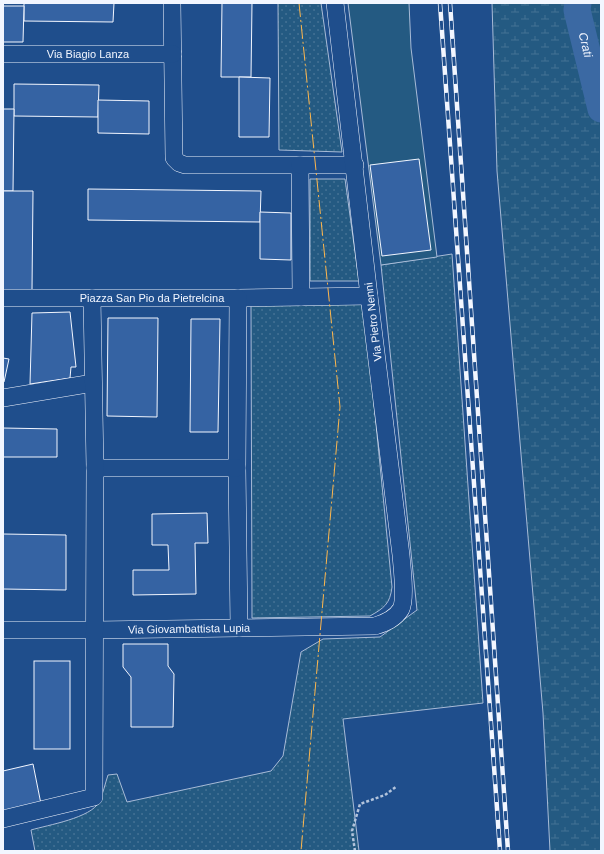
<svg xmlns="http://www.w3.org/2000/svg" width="604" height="854" viewBox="0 0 604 854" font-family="Helvetica,sans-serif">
  <defs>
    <pattern id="grass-dots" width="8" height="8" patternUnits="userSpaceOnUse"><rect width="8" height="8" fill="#245a82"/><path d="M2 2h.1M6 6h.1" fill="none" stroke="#447295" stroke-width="1.8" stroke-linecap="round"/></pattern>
    <pattern id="wetland-marsh" width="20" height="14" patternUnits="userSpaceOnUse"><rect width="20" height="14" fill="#245a82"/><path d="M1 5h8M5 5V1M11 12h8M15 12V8" fill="none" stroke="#447295"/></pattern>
  </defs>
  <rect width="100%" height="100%" fill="#1f4e8c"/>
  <g fill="url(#grass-dots)" stroke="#a8bbd7">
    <path d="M 278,3 L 321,3 L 342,152 L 279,150 Z"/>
    <path d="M 310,179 L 345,179 L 359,281 L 310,281 Z"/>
    <path d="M 452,254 L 483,703 L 343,719 L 359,851 L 35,851 L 31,830 C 48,825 91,818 99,802 C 103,794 105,784 108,775 L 117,774 L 127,802 L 271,771 L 283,756 L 301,652 L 323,639 L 380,637 L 417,610 L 381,265 Z"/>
    <path d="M 364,302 L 392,587 C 390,604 384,608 370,616 L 252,618 L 251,305 Z"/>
  </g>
  <path fill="url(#wetland-marsh)" stroke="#a8bbd7" d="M 492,3 L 601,3 L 601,851 L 550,851 L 543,713 L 497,171 Z"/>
  <path fill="#245a82" stroke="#a8bbd7" d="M 348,3 L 409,3 L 411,48 L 437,257 L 381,265 Z"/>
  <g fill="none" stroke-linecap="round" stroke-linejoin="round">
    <path stroke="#3b69a3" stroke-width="27" id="s1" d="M 578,3 L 577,10 L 601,109"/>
  </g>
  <g fill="#3563a3" stroke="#f2f6ff">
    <path d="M 24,3 L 114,3 L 113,22 L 24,21 Z"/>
    <path d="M 222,3 L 252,3 L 251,77 L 221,77 Z"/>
    <path d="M 3,6 L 24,6 L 23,42 L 3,42 Z"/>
    <path d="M 239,77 L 270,78 L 269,137 L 239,137 Z"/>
    <path d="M 14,84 L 99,85 L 98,117 L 14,116 Z"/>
    <path d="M 98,100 L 149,101 L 149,134 L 98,133 Z"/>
    <path d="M 3,109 L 14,109 L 13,191 L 3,191 Z"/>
    <path d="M 419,159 L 431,250 L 382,256 L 370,165 Z"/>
    <path d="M 88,189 L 261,191 L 260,222 L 88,220 Z"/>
    <path d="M 3,191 L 33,191 L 32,290 L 3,290 Z"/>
    <path d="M 260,212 L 291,213 L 291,260 L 260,259 Z"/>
    <path d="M 70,312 L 76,367 L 71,367 L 70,378 L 30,384 L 32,313 Z"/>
    <path d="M 108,318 L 158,318 L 157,417 L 107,416 Z"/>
    <path d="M 191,319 L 220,319 L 218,432 L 190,432 Z"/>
    <path d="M 3,358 L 9,359 L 4,382 L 3,382 Z"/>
    <path d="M 3,428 L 57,429 L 57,457 L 3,457 Z"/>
    <path d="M 207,513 L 208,543 L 195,543 L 196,594 L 133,595 L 133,570 L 169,570 L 168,545 L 152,545 L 152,514 Z"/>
    <path d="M 3,534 L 66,535 L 66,590 L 3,589 Z"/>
    <path d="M 123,644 L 168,644 L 168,666 L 174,674 L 173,727 L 131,727 L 131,677 L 123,667 Z"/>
    <rect x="34" y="661" width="36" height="88"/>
    <path d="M 33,764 L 41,804 L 3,811 L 3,771 Z"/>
  </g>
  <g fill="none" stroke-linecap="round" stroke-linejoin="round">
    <defs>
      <g id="minor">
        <path d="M 172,3 L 174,158 L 179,163 L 185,165 L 300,165 L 301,297"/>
        <path id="s2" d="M 3,54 L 173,54"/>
        <path d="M 300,165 L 355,165"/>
        <path id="s3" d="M 3,298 L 238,298 L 369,296"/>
        <path d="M 238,298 L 237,468 L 239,628"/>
        <path d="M 3,398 L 93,383"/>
        <path d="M 95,468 L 237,468"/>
        <path id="s4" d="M 3,630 L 95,630 L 375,626 C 385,623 395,619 401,609 C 406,599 402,567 401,555 L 369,296 L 335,3"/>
        <path d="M 3,819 L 94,797 L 95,468 L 92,298"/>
      </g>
    </defs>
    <use href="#minor" stroke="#f2f6ff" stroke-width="18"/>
    <path stroke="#b3c4dc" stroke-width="2.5" stroke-dasharray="3 2" stroke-linecap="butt" d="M 355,851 L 352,831 L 360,804 L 385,795 L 397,786"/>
    <use href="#minor" stroke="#1f4e8c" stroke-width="17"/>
    <defs>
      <g id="rail">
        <path d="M 440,3 L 500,851"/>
        <path d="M 450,3 L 508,851"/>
      </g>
    </defs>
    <use href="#rail" stroke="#f2f6ff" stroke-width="4.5"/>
    <use href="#rail" stroke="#1f4e8c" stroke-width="3" stroke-dasharray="9" stroke-linecap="butt"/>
    <path stroke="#ffb74d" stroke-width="1" stroke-dasharray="14 3 2 3" stroke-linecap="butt" d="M 299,3 L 340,407 L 301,851"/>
  </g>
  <g text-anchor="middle" stroke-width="3" stroke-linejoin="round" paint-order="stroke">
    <g font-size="11" fill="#f2f6ff" stroke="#1f4e8c">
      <text dy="4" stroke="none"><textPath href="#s2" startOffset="85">Via Biagio Lanza</textPath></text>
      <text dy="4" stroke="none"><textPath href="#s3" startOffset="149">Piazza San Pio da Pietrelcina</textPath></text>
      <text transform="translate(373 322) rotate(-97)" y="4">Via Pietro Nenni</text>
      <text dy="4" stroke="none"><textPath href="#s4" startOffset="186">Via Giovambattista Lupia</textPath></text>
    </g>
    <g font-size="12" font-style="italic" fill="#f2f6ff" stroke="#1f4e8c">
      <text dy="4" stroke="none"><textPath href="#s1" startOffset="43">Crati</textPath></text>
    </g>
  </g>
  <rect width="604" height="854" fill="none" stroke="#f2f6ff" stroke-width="8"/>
</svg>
